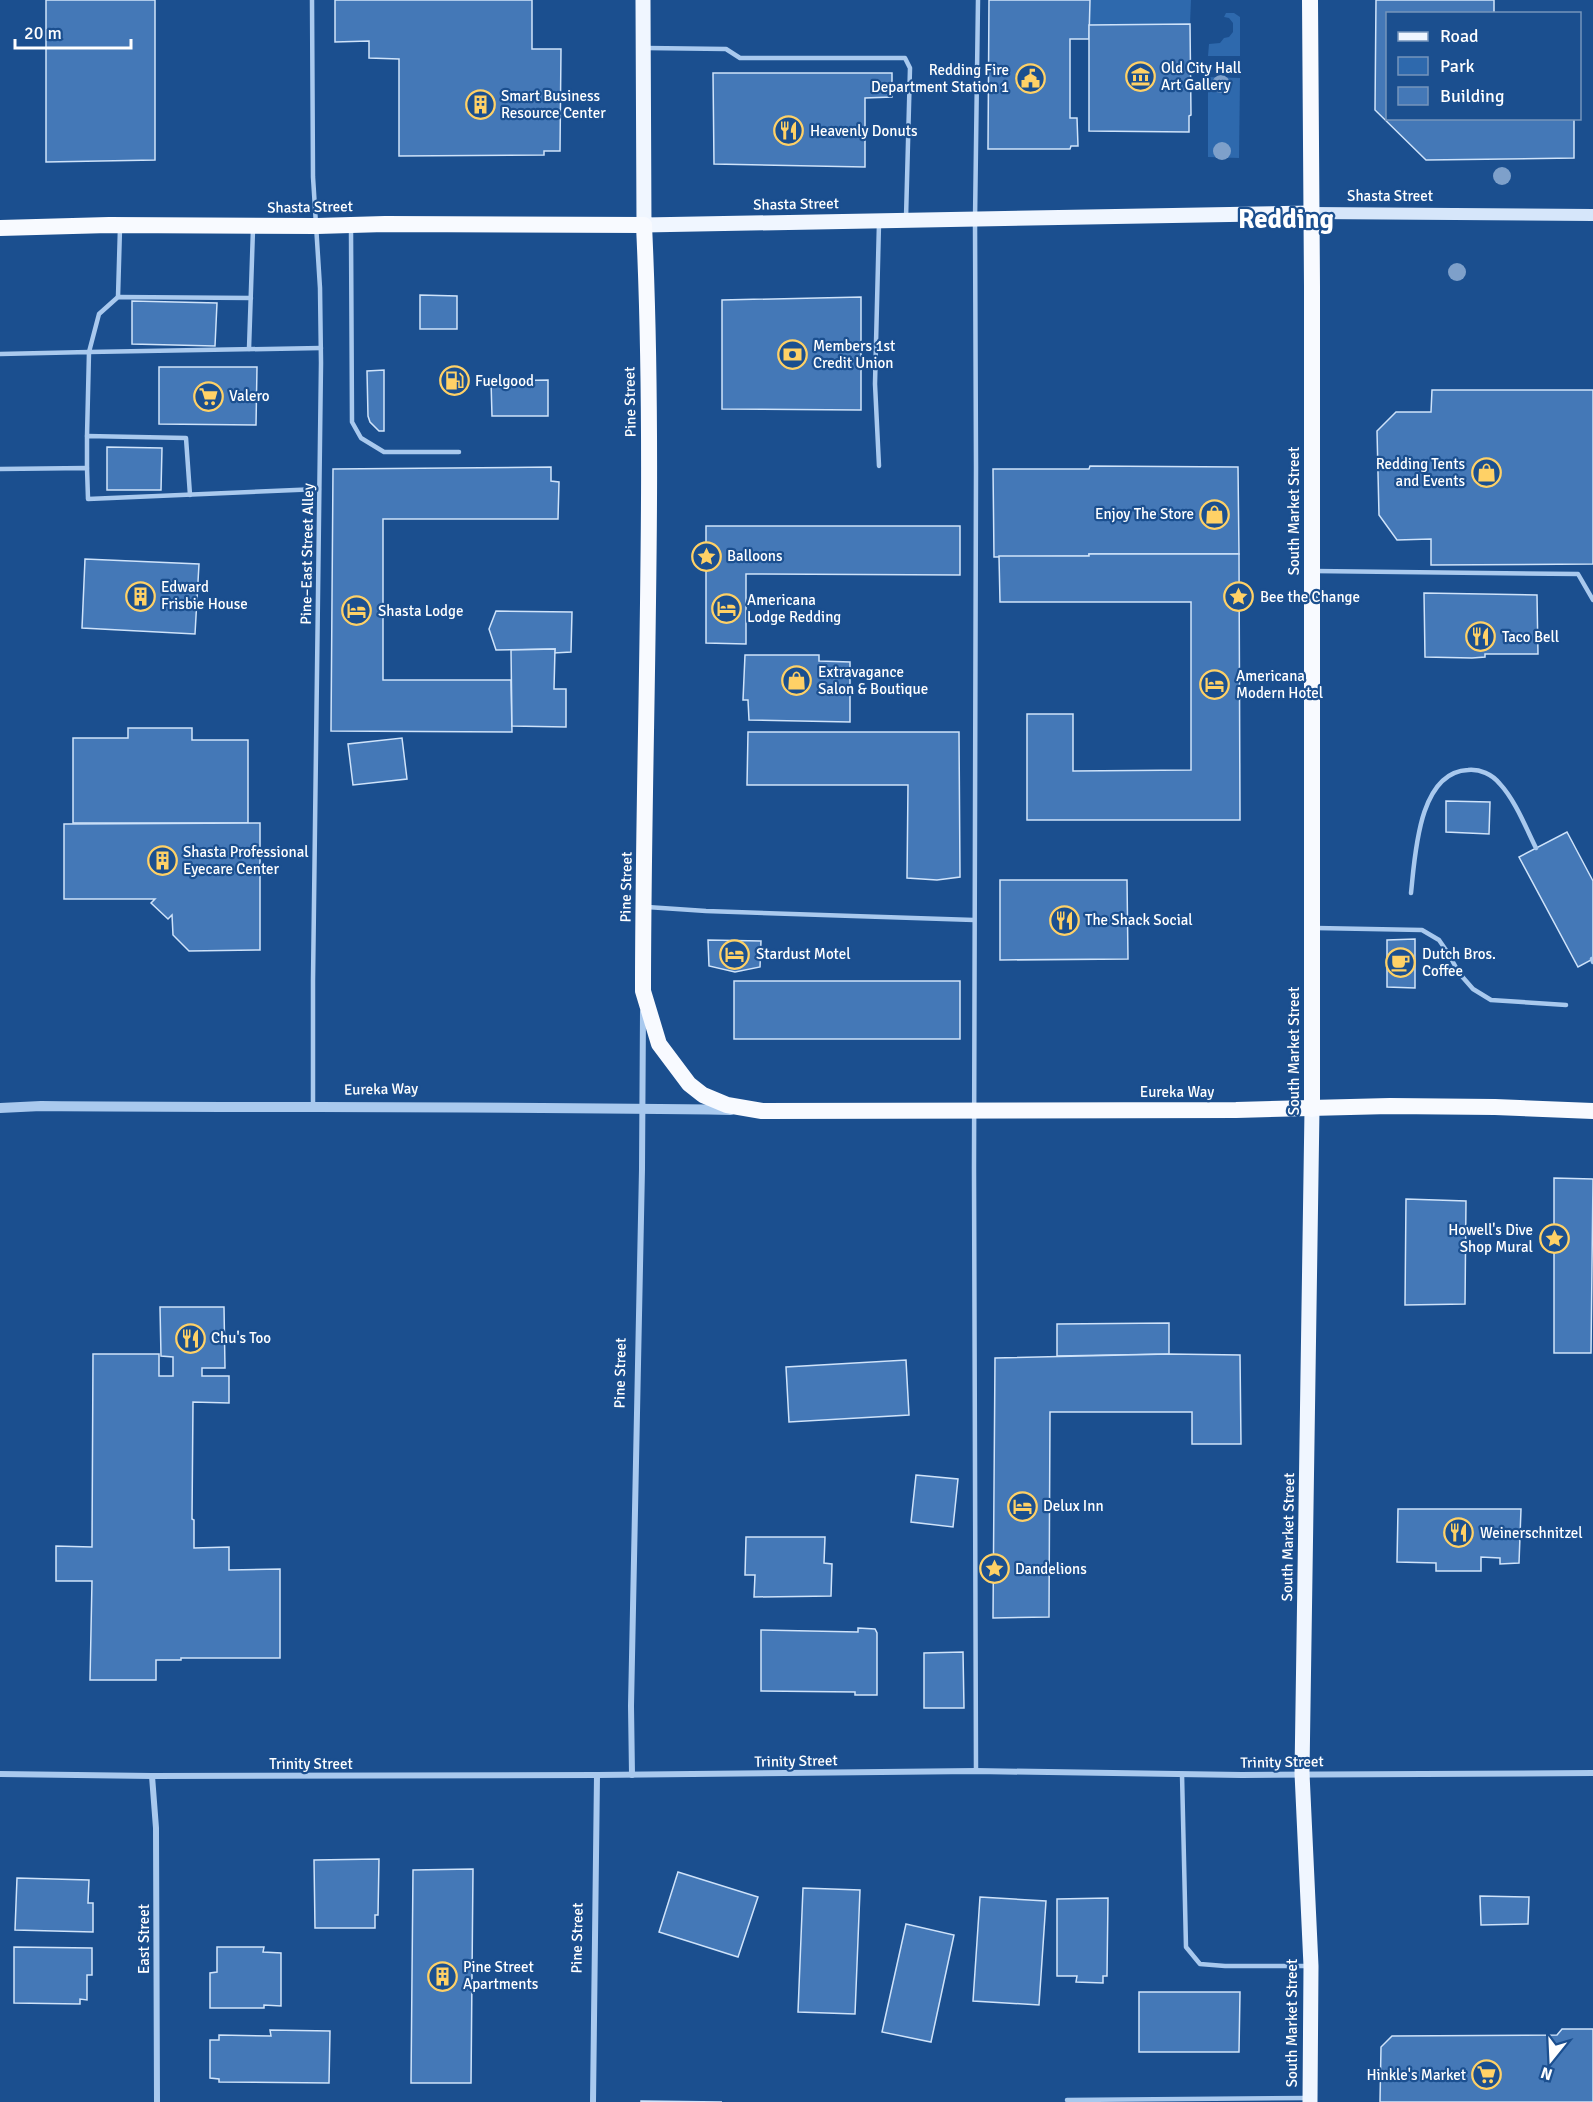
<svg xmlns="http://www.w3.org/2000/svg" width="1593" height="2102" viewBox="0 0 1593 2102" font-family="Signika,sans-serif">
  <rect width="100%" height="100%" fill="#1b4f8f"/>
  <g fill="#2e69ad">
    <path d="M 1090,0 L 1191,0 L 1190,24 L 1089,25 Z"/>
    <path d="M 1226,13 L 1234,13 L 1240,17 L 1240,56 L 1208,56 L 1209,44 L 1220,43 L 1224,38 L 1229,37 L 1233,32 L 1233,23 L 1229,18 L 1224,17 Z"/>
    <path d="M 1208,77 L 1240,78 L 1239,158 L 1208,157 Z"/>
  </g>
  <g fill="#4478b7" stroke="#cfe3fa" stroke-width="1.5">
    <path d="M 46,0 L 155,0 L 155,160 L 46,162 Z"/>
    <path d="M 335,0 L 532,0 L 532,49 L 561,49 L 560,151 L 544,151 L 544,155 L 399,156 L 399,59 L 369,58 L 369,41 L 335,42 Z"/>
    <path d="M 989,0 L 1090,0 L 1089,39 L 1070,39 L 1070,118 L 1077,118 L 1078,146 L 1071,146 L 1070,149 L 988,149 Z"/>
    <path d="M 1376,0 L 1494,0 L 1494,14 L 1388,14 L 1388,118 L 1574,118 L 1574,158 L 1426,160 L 1375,110 Z"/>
    <path d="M 1190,24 L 1191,115 L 1189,116 L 1189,132 L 1089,131 L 1089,25 Z"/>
    <path d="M 713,73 L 892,73 L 892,97 L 865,98 L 865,167 L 714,164 Z"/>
    <path d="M 420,295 L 457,296 L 457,329 L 420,329 Z"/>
    <path d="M 861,297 L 861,410 L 722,409 L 722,300 Z"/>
    <path d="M 132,301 L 217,303 L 215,346 L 132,344 Z"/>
    <path d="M 159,367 L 257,367 L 256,425 L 159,424 Z"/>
    <path d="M 384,370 L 384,431 L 379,431 L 370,422 L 368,416 L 367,371 Z"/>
    <path d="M 548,380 L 548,416 L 492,416 L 491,381 Z"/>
    <path d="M 1432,390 L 1593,390 L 1593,564 L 1431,565 L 1431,539 L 1397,540 L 1379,515 L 1377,431 L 1396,412 L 1431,412 Z"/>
    <path d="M 107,447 L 162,448 L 161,490 L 107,490 Z"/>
    <path d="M 1090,466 L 1238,467 L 1239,554 L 1089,554 L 1089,556 L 994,557 L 993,469 L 1089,469 Z"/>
    <path d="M 551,467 L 551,481 L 559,482 L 558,519 L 383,519 L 383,680 L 511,680 L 512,732 L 331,731 L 333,469 Z"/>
    <path d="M 706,526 L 960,526 L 960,575 L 746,574 L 746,644 L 706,643 Z"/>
    <path d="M 1089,554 L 1239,554 L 1240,820 L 1027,820 L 1027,714 L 1073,714 L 1073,771 L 1191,770 L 1191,602 L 1000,602 L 999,556 L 1089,556 Z"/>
    <path d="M 85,559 L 199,564 L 195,634 L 82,628 Z"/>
    <path d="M 1424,593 L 1537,595 L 1538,654 L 1485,654 L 1485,657 L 1472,658 L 1425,657 Z"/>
    <path d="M 496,611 L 572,612 L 571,652 L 554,653 L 555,649 L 496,650 L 489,629 Z"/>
    <path d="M 555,649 L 554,689 L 566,689 L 566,727 L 512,726 L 511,650 Z"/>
    <path d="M 745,655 L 819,655 L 819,661 L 850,662 L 850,722 L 749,720 L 748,700 L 743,700 Z"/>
    <path d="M 128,728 L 192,728 L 192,740 L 248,740 L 248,823 L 73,823 L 73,738 L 128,738 Z"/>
    <path d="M 748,732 L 959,732 L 960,877 L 937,880 L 907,878 L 908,785 L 747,785 Z"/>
    <path d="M 402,738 L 407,779 L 353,785 L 348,744 Z"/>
    <path d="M 1446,801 L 1490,802 L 1489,834 L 1446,832 Z"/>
    <path d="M 260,823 L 260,950 L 189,951 L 173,935 L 172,915 L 168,919 L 151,903 L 155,899 L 64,899 L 64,824 Z"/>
    <path d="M 1567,832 L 1593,881 L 1593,959 L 1578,967 L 1519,857 Z"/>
    <path d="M 1000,880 L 1127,880 L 1128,959 L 1000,960 Z"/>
    <path d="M 1415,939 L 1415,988 L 1387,987 L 1387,940 Z"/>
    <path d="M 708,940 L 761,941 L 760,967 L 735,972 L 709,966 Z"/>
    <rect x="734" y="981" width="226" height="58"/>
    <path d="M 1554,1178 L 1593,1179 L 1591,1353 L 1554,1353 Z"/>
    <path d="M 1406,1199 L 1466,1201 L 1465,1304 L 1405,1305 Z"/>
    <path d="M 160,1307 L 224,1307 L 225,1368 L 202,1368 L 202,1376 L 229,1376 L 229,1403 L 193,1402 L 192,1519 L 194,1520 L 194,1548 L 229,1547 L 229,1570 L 280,1569 L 280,1658 L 181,1658 L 181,1660 L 156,1660 L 156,1680 L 90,1680 L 92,1581 L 56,1581 L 56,1546 L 92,1547 L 93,1354 L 159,1354 L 159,1376 L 173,1376 L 173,1357 L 161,1356 Z"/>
    <path d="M 1169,1323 L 1169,1354 L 1057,1356 L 1057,1324 Z"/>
    <path d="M 1169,1354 L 1240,1355 L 1241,1444 L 1192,1444 L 1192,1412 L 1050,1412 L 1049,1617 L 993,1618 L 995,1358 Z"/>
    <path d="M 906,1360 L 909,1415 L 789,1422 L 786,1367 Z"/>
    <path d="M 916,1475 L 958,1479 L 953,1527 L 911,1522 Z"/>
    <path d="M 1398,1509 L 1521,1509 L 1519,1563 L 1500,1564 L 1500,1558 L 1481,1557 L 1481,1571 L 1436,1571 L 1436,1563 L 1397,1562 Z"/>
    <path d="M 746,1537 L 825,1537 L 824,1563 L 832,1564 L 831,1596 L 754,1597 L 755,1575 L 745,1575 Z"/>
    <path d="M 858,1628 L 875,1629 L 877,1633 L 877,1695 L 855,1695 L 855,1692 L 761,1691 L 761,1630 L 858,1632 Z"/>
    <path d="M 963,1652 L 964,1708 L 924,1708 L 924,1653 Z"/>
    <path d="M 379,1859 L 378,1915 L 375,1915 L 375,1928 L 315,1928 L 314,1860 Z"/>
    <path d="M 473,1869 L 471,2083 L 411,2083 L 413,1870 Z"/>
    <path d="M 678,1872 L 758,1897 L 738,1957 L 659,1932 Z"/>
    <path d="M 17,1878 L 89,1880 L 88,1903 L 93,1903 L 93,1932 L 15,1930 Z"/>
    <path d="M 803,1888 L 860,1890 L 855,2014 L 798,2012 Z"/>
    <path d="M 1480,1896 L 1529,1897 L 1528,1924 L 1481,1925 Z"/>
    <path d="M 980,1897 L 1046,1901 L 1039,2005 L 973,2001 Z"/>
    <path d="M 1108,1898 L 1107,1976 L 1103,1976 L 1103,1983 L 1076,1982 L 1077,1976 L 1057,1976 L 1057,1899 Z"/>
    <path d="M 906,1924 L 954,1935 L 931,2042 L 882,2032 Z"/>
    <path d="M 14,1947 L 92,1948 L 92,1975 L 87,1975 L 87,2000 L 80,1999 L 80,2004 L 14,2003 Z"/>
    <path d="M 217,1947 L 264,1947 L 263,1952 L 281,1953 L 281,2006 L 264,2005 L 264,2008 L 210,2008 L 210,1973 L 217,1972 Z"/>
    <path d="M 1139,1992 L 1240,1992 L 1239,2052 L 1139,2052 Z"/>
    <path d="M 1562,2029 L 1593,2029 L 1593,2102 L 1380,2102 L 1381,2047 L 1392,2036 L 1557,2035 Z"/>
    <path d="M 270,2030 L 330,2031 L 329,2083 L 219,2082 L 219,2079 L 210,2078 L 210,2040 L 219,2040 L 219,2035 L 271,2036 Z"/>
    <path d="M 641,2101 L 722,2102 L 641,2102 Z"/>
  </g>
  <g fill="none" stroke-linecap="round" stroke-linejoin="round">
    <g stroke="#a9c9ee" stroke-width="4.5">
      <path d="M 312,0 L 313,177 L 320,288 L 321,363 L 313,981 L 313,1106"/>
      <path d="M 646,48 L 726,49 L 740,58 L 905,58 L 910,68 L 906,218"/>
      <path d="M 351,230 L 352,422 L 361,438 L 384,452 L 459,452"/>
      <path d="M 118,297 L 120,228"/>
      <path d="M 251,298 L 118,297 L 99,314 L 89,352 L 321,348"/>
      <path d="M 249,349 L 253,229"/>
      <path d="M 0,354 L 89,352 L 87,436"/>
      <path d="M 879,466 L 875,384 L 879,223"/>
      <path d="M 87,468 L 87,436 L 186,438 L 190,495"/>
      <path d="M 0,469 L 87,468 L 88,499 L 319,489"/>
      <path d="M 1314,571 L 1578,574 L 1593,600"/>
      <path d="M 1411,893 C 1415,857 1418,772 1468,770 C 1480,769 1492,774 1500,784 C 1515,800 1526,828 1536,848"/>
      <path d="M 647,907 L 706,911 L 974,920"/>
      <path d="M 1316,928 L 1422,930 L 1439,940 L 1448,953 L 1459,973 L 1473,989 L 1491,1000 L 1566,1005"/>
      <path d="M 1592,959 L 1593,962"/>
      <path d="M 976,1771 L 974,1168 L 976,467 L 975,220 L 978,0"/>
      <path d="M 1182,1774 L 1186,1947 L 1200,1964 L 1225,1966 L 1308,1966"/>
      <path d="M 1067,2100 L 1308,2098"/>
    </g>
    <g stroke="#a9c9ee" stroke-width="6">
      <path d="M 0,1774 L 152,1776 L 597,1775 L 976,1771 L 1242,1775 L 1593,1773"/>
      <path d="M 632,1775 L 631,1706 L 642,1169 L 643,1012"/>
      <path d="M 152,1776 L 156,1828 L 157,2102"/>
      <path d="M 593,2102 L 597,1775"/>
    </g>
    <path stroke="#a9c9ee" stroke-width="10" d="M 0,1108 L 41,1106 C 271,1108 501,1106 731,1110"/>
    <path stroke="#d6e6fa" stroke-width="12" d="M 1311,213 L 1593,215"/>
    <g stroke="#f0f6ff" stroke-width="15">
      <path d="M 643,0 L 644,225 L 1311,213"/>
      <path d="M 1310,2102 L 1311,1966 L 1302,1773 L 1312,1109"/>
    </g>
    <g stroke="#f8faff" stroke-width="16">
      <path d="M 1310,0 L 1312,286 L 1312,1109"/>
      <path d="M 0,228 L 109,225 L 317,226 L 385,224 L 644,225 C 656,480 643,736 643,991 L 659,1044 L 689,1084 L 703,1095 L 727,1105 L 762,1111 L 1236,1110 L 1390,1106 L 1495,1107 L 1593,1111"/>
    </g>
  </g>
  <g fill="#7ea0ca">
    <circle cx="1221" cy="84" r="9"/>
    <circle cx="1222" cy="151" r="9"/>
    <circle cx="1502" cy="176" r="9"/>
    <circle cx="1457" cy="272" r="9"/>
  </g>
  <defs>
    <symbol id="museum-ring" viewBox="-11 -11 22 22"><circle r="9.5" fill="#1b4f8f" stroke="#ffd166" stroke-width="1.5"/><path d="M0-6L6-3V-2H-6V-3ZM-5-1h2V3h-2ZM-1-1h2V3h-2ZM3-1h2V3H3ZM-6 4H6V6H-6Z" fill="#ffd166"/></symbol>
    <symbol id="civic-ring" viewBox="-11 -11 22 22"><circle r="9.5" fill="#1b4f8f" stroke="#ffd166" stroke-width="1.5"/><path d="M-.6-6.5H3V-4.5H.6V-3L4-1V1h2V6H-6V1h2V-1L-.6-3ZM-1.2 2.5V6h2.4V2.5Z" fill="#ffd166"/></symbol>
    <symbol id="building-ring" viewBox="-11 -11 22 22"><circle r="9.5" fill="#1b4f8f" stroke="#ffd166" stroke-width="1.5"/><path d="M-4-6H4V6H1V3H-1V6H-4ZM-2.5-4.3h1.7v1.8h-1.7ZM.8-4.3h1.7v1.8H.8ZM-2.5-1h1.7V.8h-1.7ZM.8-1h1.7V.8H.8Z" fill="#ffd166"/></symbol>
    <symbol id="restaurant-ring" viewBox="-11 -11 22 22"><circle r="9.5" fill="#1b4f8f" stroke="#ffd166" stroke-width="1.5"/><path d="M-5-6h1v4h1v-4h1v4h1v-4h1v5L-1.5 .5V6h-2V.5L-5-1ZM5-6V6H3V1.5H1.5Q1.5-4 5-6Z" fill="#ffd166"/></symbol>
    <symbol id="bank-ring" viewBox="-11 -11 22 22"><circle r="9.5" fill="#1b4f8f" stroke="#ffd166" stroke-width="1.5"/><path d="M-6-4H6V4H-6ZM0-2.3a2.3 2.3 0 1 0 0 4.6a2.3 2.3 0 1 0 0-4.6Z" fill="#ffd166"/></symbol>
    <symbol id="fuel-ring" viewBox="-11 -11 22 22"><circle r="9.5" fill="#1b4f8f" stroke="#ffd166" stroke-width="1.5"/><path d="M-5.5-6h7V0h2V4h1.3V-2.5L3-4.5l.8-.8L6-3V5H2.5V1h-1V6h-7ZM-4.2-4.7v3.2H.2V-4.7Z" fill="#ffd166"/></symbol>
    <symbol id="supermarket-ring" viewBox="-11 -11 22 22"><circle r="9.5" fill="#1b4f8f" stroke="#ffd166" stroke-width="1.5"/><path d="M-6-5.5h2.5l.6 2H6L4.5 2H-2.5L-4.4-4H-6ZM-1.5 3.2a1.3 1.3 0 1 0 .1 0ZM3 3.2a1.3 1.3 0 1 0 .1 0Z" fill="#ffd166"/></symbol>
    <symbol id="shop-ring" viewBox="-11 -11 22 22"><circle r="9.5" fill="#1b4f8f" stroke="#ffd166" stroke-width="1.5"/><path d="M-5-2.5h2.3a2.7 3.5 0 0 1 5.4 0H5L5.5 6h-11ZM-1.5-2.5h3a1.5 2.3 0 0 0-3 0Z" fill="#ffd166"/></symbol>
    <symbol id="sight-ring" viewBox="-11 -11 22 22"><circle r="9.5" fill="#1b4f8f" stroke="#ffd166" stroke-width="1.5"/><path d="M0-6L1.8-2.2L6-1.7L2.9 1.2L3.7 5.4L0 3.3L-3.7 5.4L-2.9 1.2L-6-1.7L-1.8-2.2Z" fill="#ffd166"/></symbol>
    <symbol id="hotel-ring" viewBox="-11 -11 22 22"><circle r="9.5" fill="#1b4f8f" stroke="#ffd166" stroke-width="1.5"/><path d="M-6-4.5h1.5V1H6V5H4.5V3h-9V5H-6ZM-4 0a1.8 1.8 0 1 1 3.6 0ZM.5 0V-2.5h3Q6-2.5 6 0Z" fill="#ffd166"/></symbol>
    <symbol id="cafe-ring" viewBox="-11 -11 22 22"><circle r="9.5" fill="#1b4f8f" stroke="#ffd166" stroke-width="1.5"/><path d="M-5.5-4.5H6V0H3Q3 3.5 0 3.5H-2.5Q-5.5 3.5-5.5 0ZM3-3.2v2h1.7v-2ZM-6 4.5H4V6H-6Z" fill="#ffd166"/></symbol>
  </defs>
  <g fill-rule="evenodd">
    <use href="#museum-ring" x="1124" y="60" width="33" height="33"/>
    <use href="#civic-ring" x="1014" y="62" width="33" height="33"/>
    <use href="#building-ring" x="464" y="88" width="33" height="33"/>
    <use href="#restaurant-ring" x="772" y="114" width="33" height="33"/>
    <use href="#bank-ring" x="776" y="338" width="33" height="33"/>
    <use href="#fuel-ring" x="438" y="364" width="33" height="33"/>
    <use href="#supermarket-ring" x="192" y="380" width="33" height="33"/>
    <use href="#shop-ring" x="1470" y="456" width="33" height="33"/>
    <use href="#shop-ring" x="1198" y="498" width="33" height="33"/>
    <use href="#sight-ring" x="690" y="540" width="33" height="33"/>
    <use href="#building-ring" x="124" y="580" width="33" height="33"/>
    <use href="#sight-ring" x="1222" y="580" width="33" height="33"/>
    <use href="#hotel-ring" x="710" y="592" width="33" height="33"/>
    <use href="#hotel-ring" x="340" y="594" width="33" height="33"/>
    <use href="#restaurant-ring" x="1464" y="620" width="33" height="33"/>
    <use href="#shop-ring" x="780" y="664" width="33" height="33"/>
    <use href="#hotel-ring" x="1198" y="668" width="33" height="33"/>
    <use href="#building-ring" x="146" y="844" width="33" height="33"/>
    <use href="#restaurant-ring" x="1048" y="904" width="33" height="33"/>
    <use href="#hotel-ring" x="718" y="938" width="33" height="33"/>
    <use href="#cafe-ring" x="1384" y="946" width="33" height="33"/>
    <use href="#sight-ring" x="1538" y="1222" width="33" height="33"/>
    <use href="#restaurant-ring" x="174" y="1322" width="33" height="33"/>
    <use href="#hotel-ring" x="1006" y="1490" width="33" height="33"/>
    <use href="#restaurant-ring" x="1442" y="1516" width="33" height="33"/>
    <use href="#sight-ring" x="978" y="1552" width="33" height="33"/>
    <use href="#building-ring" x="426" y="1960" width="33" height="33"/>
    <use href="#supermarket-ring" x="1470" y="2058" width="33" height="33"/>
  </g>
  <g text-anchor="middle" stroke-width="4.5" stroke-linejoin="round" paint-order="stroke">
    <g font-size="15" fill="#fff" stroke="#1b4f8f" text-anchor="start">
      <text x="1161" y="73">Old City Hall<tspan x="1161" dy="17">Art Gallery</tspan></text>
      <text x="1009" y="75" text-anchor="end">Redding Fire<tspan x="1009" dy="17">Department Station 1</tspan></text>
      <text x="501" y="101">Smart Business<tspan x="501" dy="17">Resource Center</tspan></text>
      <text x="810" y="136">Heavenly Donuts</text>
      <text x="813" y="351">Members 1st<tspan x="813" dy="17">Credit Union</tspan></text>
      <text x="475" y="386">Fuelgood</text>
      <text x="229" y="401">Valero</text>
      <text x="1465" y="469" text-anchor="end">Redding Tents<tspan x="1465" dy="17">and Events</tspan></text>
      <text x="1194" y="519" text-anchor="end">Enjoy The Store</text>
      <text x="727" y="561">Balloons</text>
      <text x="161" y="592">Edward<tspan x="161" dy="17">Frisbie House</tspan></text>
      <text x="1260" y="602">Bee the Change</text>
      <text x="747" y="605">Americana<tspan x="747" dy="17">Lodge Redding</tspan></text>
      <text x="378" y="616">Shasta Lodge</text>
      <text x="1502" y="642">Taco Bell</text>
      <text x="818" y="677">Extravagance<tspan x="818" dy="17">Salon &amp; Boutique</tspan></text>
      <text x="1236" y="681">Americana<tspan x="1236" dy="17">Modern Hotel</tspan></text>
      <text x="183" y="857">Shasta Professional<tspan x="183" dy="17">Eyecare Center</tspan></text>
      <text x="1085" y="925">The Shack Social</text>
      <text x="756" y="959">Stardust Motel</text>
      <text x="1422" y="959">Dutch Bros.<tspan x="1422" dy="17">Coffee</tspan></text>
      <text x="1533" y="1235" text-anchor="end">Howell's Dive<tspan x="1533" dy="17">Shop Mural</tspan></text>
      <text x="211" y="1343">Chu's Too</text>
      <text x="1043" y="1511">Delux Inn</text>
      <text x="1480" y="1538">Weinerschnitzel</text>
      <text x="1015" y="1574">Dandelions</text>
      <text x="463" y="1972">Pine Street<tspan x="463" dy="17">Apartments</tspan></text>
      <text x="1466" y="2080" text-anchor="end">Hinkle's Market</text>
    </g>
    <g font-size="15" fill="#fff" stroke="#1b4f8f">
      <text x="1390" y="201">Shasta Street</text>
      <text transform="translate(796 204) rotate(-1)" y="5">Shasta Street</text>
      <text transform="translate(310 207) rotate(-1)" y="5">Shasta Street</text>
      <text transform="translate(630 402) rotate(-91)" y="5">Pine Street</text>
      <text transform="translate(1294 511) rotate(-90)" y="5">South Market Street</text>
      <text transform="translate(307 554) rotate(-89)" y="5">Pine–East Street Alley</text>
      <text transform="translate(626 887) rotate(-89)" y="5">Pine Street</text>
      <text transform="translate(1294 1051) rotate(-90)" y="5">South Market Street</text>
      <text transform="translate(381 1089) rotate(-1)" y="5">Eureka Way</text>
      <text x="1177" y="1097">Eureka Way</text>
      <text transform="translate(620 1373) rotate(-89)" y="5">Pine Street</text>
      <text transform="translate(1288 1537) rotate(-89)" y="5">South Market Street</text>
      <text transform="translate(796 1761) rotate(-1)" y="5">Trinity Street</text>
      <text transform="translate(1282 1762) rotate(-1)" y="5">Trinity Street</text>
      <text x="311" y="1769">Trinity Street</text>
      <text transform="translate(577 1938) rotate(-89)" y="5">Pine Street</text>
      <text transform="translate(144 1939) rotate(-90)" y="5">East Street</text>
      <text transform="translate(1292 2023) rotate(-90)" y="5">South Market Street</text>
    </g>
    <g font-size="27" font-weight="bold" fill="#fff" stroke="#1b4f8f">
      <text x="1286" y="228">Redding</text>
    </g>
  </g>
  <rect x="1386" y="12" width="195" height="108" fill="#1b4f8f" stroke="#7695bc" stroke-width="1.5"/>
  <rect x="1398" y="32" width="30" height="9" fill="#f0f6ff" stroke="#7695bc" stroke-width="1.5"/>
  <text x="1440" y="42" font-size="18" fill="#ffffff">Road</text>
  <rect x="1398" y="57" width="30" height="18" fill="#2e69ad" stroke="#7695bc" stroke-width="1.5"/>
  <text x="1440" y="72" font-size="18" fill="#ffffff">Park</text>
  <rect x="1398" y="87" width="30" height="18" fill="#4478b7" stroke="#7695bc" stroke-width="1.5"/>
  <text x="1440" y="102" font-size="18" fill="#ffffff">Building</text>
  <g transform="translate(1551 2060) rotate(198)" stroke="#1b4f8f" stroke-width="4.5" paint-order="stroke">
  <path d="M0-4.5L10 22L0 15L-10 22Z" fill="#ffffff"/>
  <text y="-9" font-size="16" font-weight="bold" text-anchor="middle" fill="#ffffff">N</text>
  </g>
  <path d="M15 39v9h116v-9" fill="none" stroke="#ffffff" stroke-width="3"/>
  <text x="24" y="39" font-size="18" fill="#ffffff" stroke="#1b4f8f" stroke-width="4.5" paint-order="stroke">20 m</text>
</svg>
